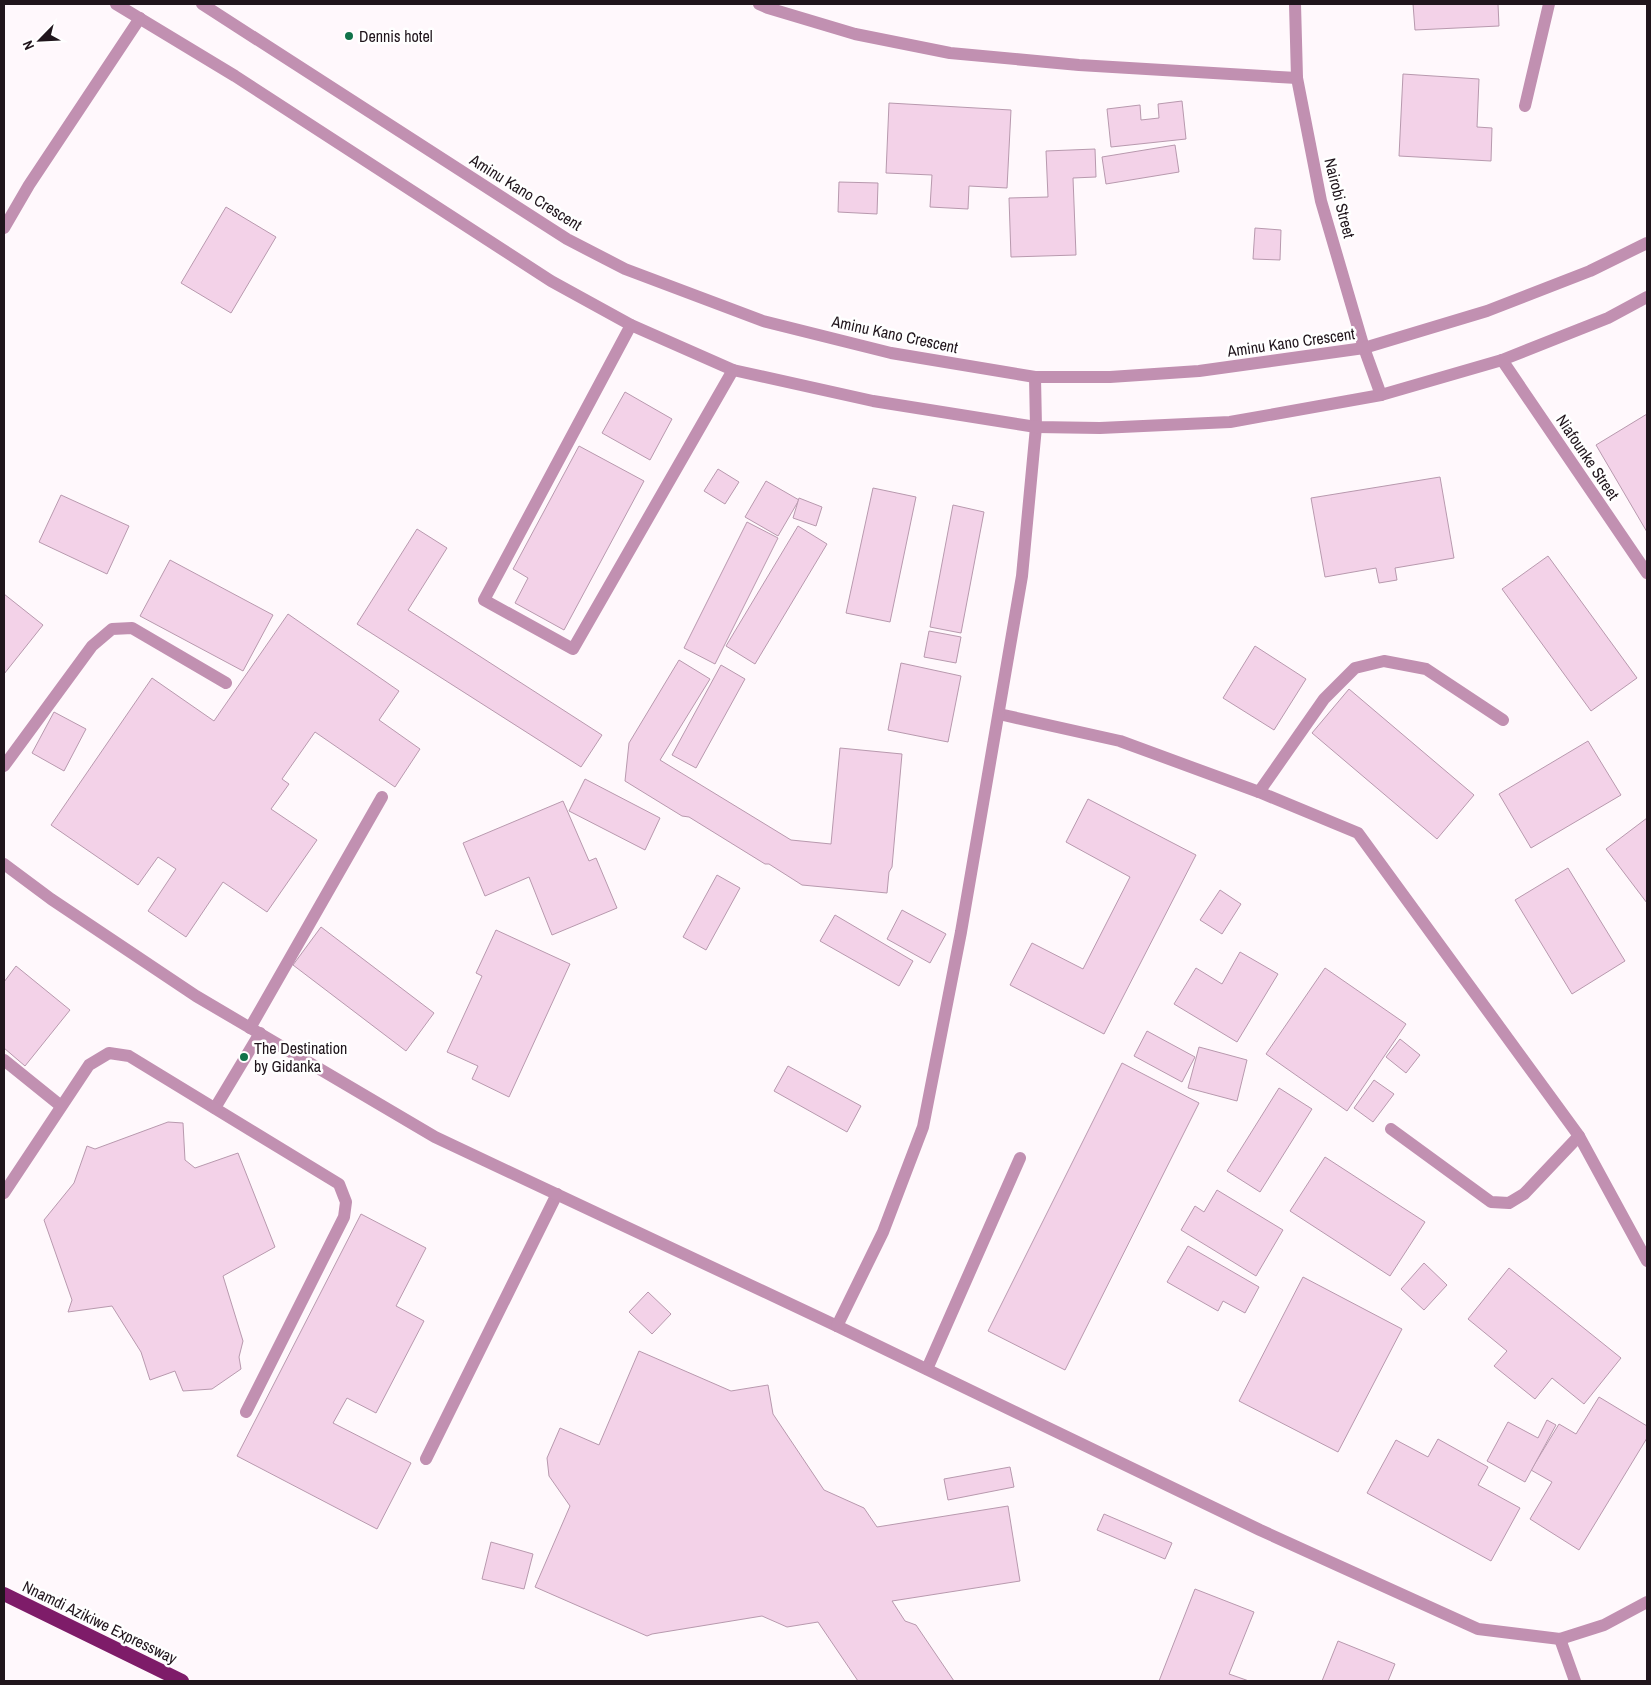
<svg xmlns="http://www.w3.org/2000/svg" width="1651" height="1685" viewBox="0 0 1651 1685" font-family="'Archivo Narrow',sans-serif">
  <rect width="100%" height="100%" fill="#fff8fc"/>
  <g fill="#f3d2e8" stroke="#b899ae">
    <path d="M 1413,4 L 1498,4 L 1499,26 L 1415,30 Z"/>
    <path d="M 1403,74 L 1479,79 L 1477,127 L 1492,128 L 1491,161 L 1399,156 Z"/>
    <path d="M 1182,101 L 1186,139 L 1111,147 L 1107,109 L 1140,105 L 1141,120 L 1159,118 L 1158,104 Z"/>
    <path d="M 889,103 L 1011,110 L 1007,188 L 969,186 L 968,209 L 930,207 L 932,175 L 886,173 Z"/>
    <path d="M 1175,145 L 1179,172 L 1106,184 L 1102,157 Z"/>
    <path d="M 1095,149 L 1096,177 L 1073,178 L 1076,255 L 1011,257 L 1009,198 L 1048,197 L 1046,151 Z"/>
    <path d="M 839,182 L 878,183 L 877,214 L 838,212 Z"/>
    <path d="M 226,207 L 276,237 L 231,313 L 181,283 Z"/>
    <path d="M 1255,228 L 1281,230 L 1280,260 L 1253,259 Z"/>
    <path d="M 625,392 L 672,419 L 650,460 L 602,433 Z"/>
    <path d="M 1647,414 L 1647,532 L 1596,445 Z"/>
    <path d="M 579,446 L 644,481 L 564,630 L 515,603 L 528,578 L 513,569 Z"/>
    <path d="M 718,469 L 739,482 L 725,504 L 704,491 Z"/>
    <path d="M 1440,477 L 1454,558 L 1395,568 L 1397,580 L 1379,583 L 1376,568 L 1325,577 L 1311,498 Z"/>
    <path d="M 766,481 L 799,500 L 778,536 L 745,517 Z"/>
    <path d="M 873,488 L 916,497 L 890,622 L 846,613 Z"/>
    <path d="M 61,495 L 129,526 L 107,574 L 39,542 Z"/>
    <path d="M 799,498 L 822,507 L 816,526 L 793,518 Z"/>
    <path d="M 953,505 L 984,512 L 961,633 L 930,627 Z"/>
    <path d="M 747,522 L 778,538 L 715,664 L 684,648 Z"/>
    <path d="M 798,526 L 827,544 L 755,664 L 726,646 Z"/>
    <path d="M 417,529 L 447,548 L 408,610 L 602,735 L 581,767 L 357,624 Z"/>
    <path d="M 1548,556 L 1637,678 L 1591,711 L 1502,589 Z"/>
    <path d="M 170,560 L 273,615 L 243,671 L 140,616 Z"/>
    <path d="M 4,594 L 43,625 L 4,674 Z"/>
    <path d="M 288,614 L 399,691 L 379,720 L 420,749 L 395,787 L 315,732 L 282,779 L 289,784 L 271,809 L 317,840 L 267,912 L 223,882 L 186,937 L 148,911 L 176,869 L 158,857 L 138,885 L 51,825 L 152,678 L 214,721 Z"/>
    <path d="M 929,631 L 961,637 L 956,663 L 924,657 Z"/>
    <path d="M 1255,646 L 1306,679 L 1274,730 L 1223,698 Z"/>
    <path d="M 679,660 L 710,679 L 660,760 L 791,840 L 831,844 L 840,748 L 902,754 L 892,867 L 889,872 L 887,893 L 802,885 L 769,864 L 765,864 L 689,817 L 682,816 L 625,781 L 629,743 Z"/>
    <path d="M 901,663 L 961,676 L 948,742 L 888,730 Z"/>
    <path d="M 721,665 L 745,679 L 696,768 L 672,755 Z"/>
    <path d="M 1349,689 L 1474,795 L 1437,839 L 1312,733 Z"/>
    <path d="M 54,712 L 86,729 L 64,771 L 32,753 Z"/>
    <path d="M 1588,741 L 1621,795 L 1531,848 L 1499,794 Z"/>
    <path d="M 585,779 L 660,818 L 645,850 L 569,811 Z"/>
    <path d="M 1088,799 L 1196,855 L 1104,1034 L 1010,985 L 1032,943 L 1083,969 L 1130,877 L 1066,842 Z"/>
    <path d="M 563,801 L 589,861 L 596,858 L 617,908 L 552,935 L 529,877 L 485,896 L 463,843 Z"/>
    <path d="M 1647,818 L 1647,903 L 1606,849 Z"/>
    <path d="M 1568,868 L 1625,961 L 1572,994 L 1515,900 Z"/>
    <path d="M 717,875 L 740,888 L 706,950 L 683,937 Z"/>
    <path d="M 1220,890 L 1241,904 L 1222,934 L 1200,920 Z"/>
    <path d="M 902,910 L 946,934 L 930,963 L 887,939 Z"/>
    <path d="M 835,915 L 913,961 L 899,986 L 820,941 Z"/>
    <path d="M 321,927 L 434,1013 L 406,1051 L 293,965 Z"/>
    <path d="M 496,930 L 570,964 L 509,1097 L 472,1079 L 478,1066 L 447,1052 L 482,976 L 476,973 Z"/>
    <path d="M 1240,952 L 1278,974 L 1237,1042 L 1174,1004 L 1196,968 L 1222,984 Z"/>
    <path d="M 16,966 L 70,1010 L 25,1066 L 4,1048 L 4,982 Z"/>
    <path d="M 1325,968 L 1406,1024 L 1347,1111 L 1266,1054 Z"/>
    <path d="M 1147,1031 L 1195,1057 L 1182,1082 L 1134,1056 Z"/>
    <path d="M 1400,1039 L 1420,1055 L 1406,1073 L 1386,1057 Z"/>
    <path d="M 1199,1047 L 1247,1060 L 1237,1101 L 1188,1088 Z"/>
    <path d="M 1122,1063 L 1199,1103 L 1065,1370 L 988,1331 Z"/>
    <path d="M 788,1066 L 861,1106 L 847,1132 L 774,1091 Z"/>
    <path d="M 1374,1080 L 1394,1094 L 1373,1122 L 1354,1108 Z"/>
    <path d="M 1279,1088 L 1312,1109 L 1260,1192 L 1227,1171 Z"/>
    <path d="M 168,1122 L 183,1123 L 185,1160 L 195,1168 L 238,1153 L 275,1247 L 223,1276 L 243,1341 L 239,1357 L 241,1369 L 212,1389 L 183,1391 L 175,1371 L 150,1380 L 141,1352 L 112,1306 L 68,1312 L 72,1300 L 44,1220 L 74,1183 L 87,1146 L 95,1149 Z"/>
    <path d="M 1325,1157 L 1425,1222 L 1390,1276 L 1290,1211 Z"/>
    <path d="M 1217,1190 L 1283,1230 L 1256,1276 L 1181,1230 L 1195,1206 L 1204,1212 Z"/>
    <path d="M 361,1214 L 426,1248 L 396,1306 L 424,1321 L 376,1413 L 347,1398 L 333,1423 L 411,1463 L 377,1529 L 237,1456 Z"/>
    <path d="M 1188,1246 L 1259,1287 L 1245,1313 L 1223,1301 L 1218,1311 L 1167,1282 Z"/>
    <path d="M 1424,1263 L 1447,1285 L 1424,1310 L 1401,1289 Z"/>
    <path d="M 1509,1268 L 1621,1358 L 1584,1404 L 1552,1378 L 1535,1399 L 1494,1366 L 1507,1351 L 1468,1319 Z"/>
    <path d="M 1303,1277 L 1402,1329 L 1338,1452 L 1239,1401 Z"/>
    <path d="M 648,1292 L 671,1314 L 652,1334 L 629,1312 Z"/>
    <path d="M 639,1351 L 731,1391 L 768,1385 L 773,1414 L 824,1490 L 864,1508 L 877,1527 L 1008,1506 L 1020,1581 L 892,1601 L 905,1621 L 916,1625 L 954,1681 L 858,1681 L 818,1622 L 787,1627 L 762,1616 L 652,1634 L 647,1636 L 535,1587 L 570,1506 L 549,1476 L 547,1458 L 560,1428 L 599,1445 Z"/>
    <path d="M 1599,1397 L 1647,1426 L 1647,1438 L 1579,1550 L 1530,1519 L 1552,1482 L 1531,1470 L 1559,1424 L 1576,1434 Z"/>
    <path d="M 1547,1420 L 1556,1425 L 1525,1482 L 1487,1461 L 1508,1422 L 1538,1438 Z"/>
    <path d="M 1438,1439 L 1488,1467 L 1478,1485 L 1520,1508 L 1491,1561 L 1367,1493 L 1396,1440 L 1428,1457 Z"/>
    <path d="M 1010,1467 L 1014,1487 L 948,1500 L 944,1479 Z"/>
    <path d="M 1104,1514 L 1172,1543 L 1165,1559 L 1097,1530 Z"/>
    <path d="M 491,1542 L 533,1554 L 524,1589 L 482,1579 Z"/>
    <path d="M 1195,1589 L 1254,1612 L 1229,1674 L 1249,1681 L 1159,1681 Z"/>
    <path d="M 1338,1641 L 1395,1664 L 1388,1681 L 1322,1681 Z"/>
  </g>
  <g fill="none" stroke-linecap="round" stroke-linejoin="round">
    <g stroke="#c190b1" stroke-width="12">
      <path d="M 4,228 L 29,185 L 140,18"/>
      <path d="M 631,325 L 484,600 L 573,649 L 733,370"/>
      <path d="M 4,766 L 92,646 L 112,629 L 132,628 L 226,683"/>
      <path d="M 1259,792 L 1324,699 L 1355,668 L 1384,661 L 1426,669 L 1503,720"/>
      <path d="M 250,1028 L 382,797"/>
      <path d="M 4,1060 L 61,1106"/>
      <path d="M 215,1108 L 260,1033"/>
      <path d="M 1391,1129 L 1491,1202 L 1509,1203 L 1524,1194 L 1579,1136"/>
      <path d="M 4,1193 L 89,1065 L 109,1053 L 129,1056 L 339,1184 L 346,1202 L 344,1217 L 246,1412"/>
      <path d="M 927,1369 L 1020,1158"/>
      <path d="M 426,1459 L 557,1194"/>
      <path d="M 1560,1639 L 1575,1681"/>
    </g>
    <g stroke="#c190b1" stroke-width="12">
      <path d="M 759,4 L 768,8 L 855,34 L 950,53 L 1079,65 L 1297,78"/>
      <path d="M 1295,4 L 1297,78 L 1321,201 L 1364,348 L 1381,395"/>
      <path d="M 1525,106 L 1549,4"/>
      <path d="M 1502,360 L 1647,573"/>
      <path d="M 999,714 L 1120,741 L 1259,792 L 1358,833 L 1579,1136 L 1647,1261"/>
      <path d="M 4,864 L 51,899 L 196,996 L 435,1137 L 837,1326 L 1260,1530 L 1478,1629 L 1560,1639 L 1604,1625 L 1647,1602"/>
      <path d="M 837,1326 L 883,1232 L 923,1127 L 961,932 L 1022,576 L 1036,427 L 1035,377"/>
    </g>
    <g stroke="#c190b1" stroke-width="12">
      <path d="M 116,4 L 235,76 L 551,281 L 631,325 L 733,370 L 873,401 L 1036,427 L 1100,428 L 1230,422 L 1381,395 L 1502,360 L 1608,318 L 1647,297"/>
      <path d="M 202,4 L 567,239 L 625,269 L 763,321 L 891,353 L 1035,377 L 1110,377 L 1199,371 L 1364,348 L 1487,311 L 1590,271 L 1647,243"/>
    </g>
    <path stroke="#7e1c69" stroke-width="14" d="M 4,1594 L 182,1681"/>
  </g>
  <g fill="#11734a" stroke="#fff" stroke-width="2">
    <circle cx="349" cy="36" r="5"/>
    <circle cx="244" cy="1057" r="5"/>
  </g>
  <g text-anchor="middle" stroke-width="5" stroke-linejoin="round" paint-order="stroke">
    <g font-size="16" fill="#20151c" stroke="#fff" text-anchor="start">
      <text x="359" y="42">Dennis hotel</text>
      <text x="254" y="1054">The Destination<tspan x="254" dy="18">by Gidanka</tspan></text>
    </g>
    <g font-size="16" fill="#20151c" stroke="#fff">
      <text transform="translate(526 192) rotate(32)" y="6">Aminu Kano Crescent</text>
      <text transform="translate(1340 198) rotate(76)" y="6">Nairobi Street</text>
      <text transform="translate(895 334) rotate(12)" y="6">Aminu Kano Crescent</text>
      <text transform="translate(1291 342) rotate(-8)" y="6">Aminu Kano Crescent</text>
      <text transform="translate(1588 457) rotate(56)" y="6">Niafounke Street</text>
      <text transform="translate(100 1622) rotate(26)" y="6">Nnamdi Azikiwe Expressway</text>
    </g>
  </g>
  <rect width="1651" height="1685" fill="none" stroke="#20151c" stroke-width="10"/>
  <g transform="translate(40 40) rotate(246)" stroke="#ffffff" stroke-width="4" paint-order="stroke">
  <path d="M0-4L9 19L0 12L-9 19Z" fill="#20151c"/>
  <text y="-8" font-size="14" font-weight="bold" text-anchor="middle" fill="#20151c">N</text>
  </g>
</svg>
